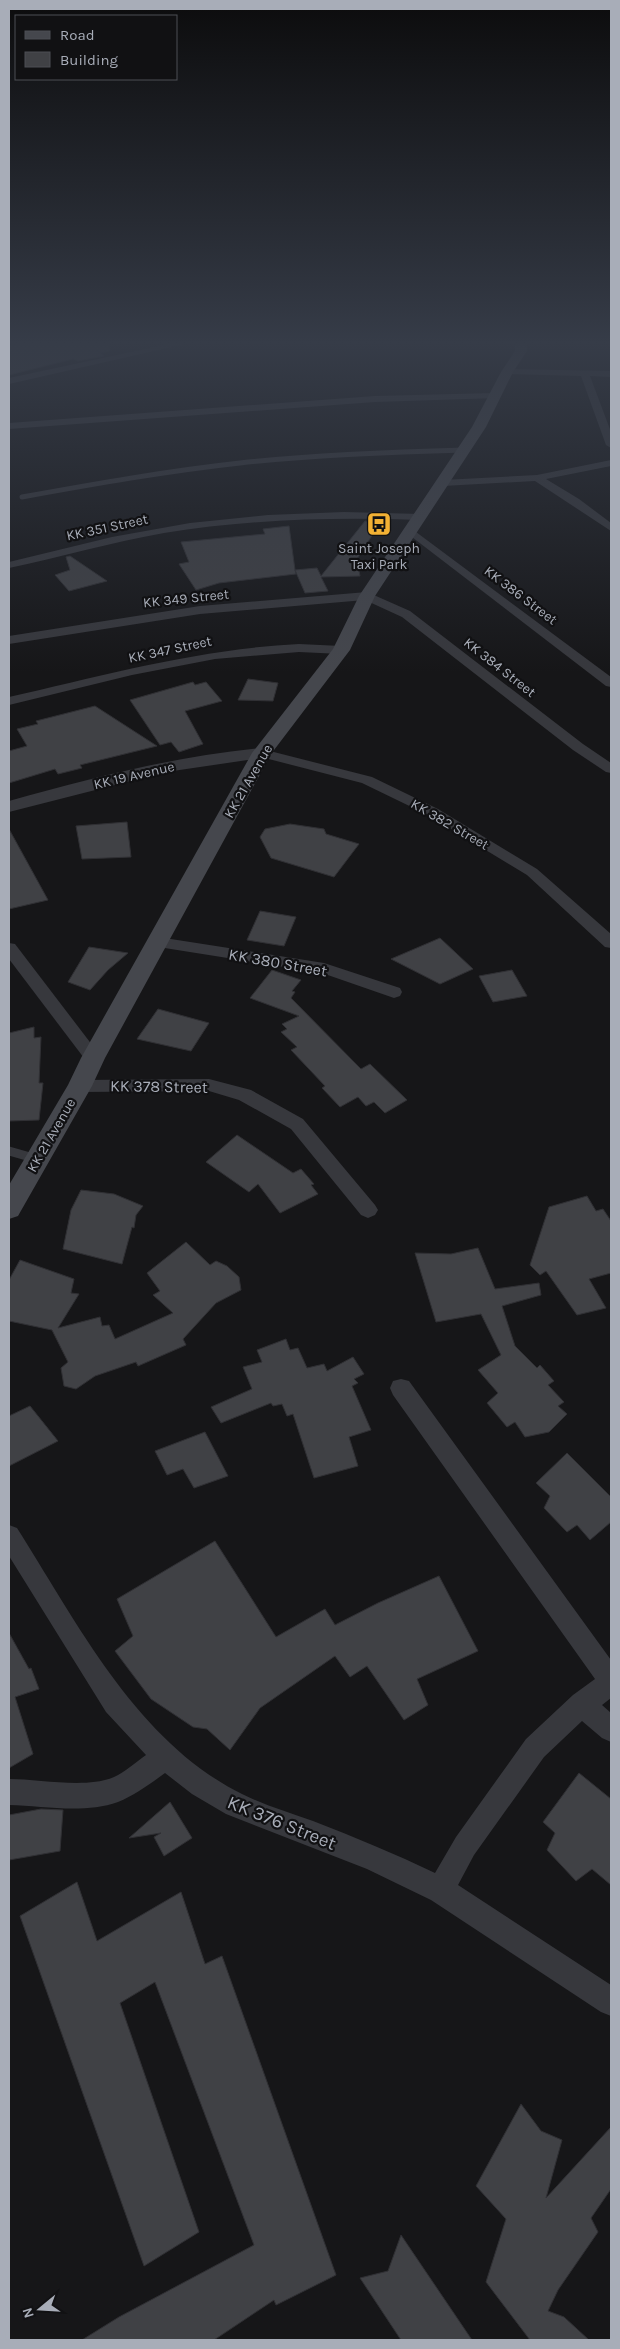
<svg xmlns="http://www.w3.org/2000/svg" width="620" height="2349" viewBox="0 0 620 2349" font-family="Karla,sans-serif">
  <rect width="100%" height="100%" fill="#161618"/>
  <g fill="#404145" stroke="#303034">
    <path d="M 24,343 L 109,343 L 110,351 L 100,353 L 104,356 L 78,361 L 73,359 L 9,375 L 9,346 Z"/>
    <path d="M 365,521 L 380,523 L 357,559 L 360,576 L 321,577 L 328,591 L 305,593 L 295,570 L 296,574 L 219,583 L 196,590 L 179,564 L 189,562 L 181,542 L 265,534 L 263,529 L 289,526 L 295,570 L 317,568 L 321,576 Z"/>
    <path d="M 70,556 L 107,581 L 69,591 L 55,575 L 70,570 L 66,557 Z"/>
    <path d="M 248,679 L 278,683 L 273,701 L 238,700 Z"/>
    <path d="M 193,682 L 195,685 L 206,682 L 222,701 L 185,711 L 203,744 L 179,752 L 171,742 L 160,745 L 130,700 Z"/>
    <path d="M 95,706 L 157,746 L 80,765 L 82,768 L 58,774 L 55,769 L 9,783 L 9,751 L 27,746 L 17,729 L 38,724 L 36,721 Z"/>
    <path d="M 127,822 L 131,857 L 82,859 L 76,826 Z"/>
    <path d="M 290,824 L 324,829 L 326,834 L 359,844 L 334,877 L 271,858 L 260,837 L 265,829 Z"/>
    <path d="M 9,829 L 48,900 L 9,909 Z"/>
    <path d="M 260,911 L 296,917 L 284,946 L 247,940 Z"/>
    <path d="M 440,938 L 473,969 L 440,984 L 391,959 Z"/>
    <path d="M 89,947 L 128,953 L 108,970 L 90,990 L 68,982 Z"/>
    <path d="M 272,970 L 301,980 L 292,991 L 295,992 L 291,998 L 361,1069 L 370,1064 L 407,1100 L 385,1113 L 374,1102 L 366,1106 L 358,1097 L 340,1107 L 322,1088 L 325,1086 L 291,1050 L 297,1047 L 281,1032 L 287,1029 L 282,1024 L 299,1016 L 250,998 Z"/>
    <path d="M 512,970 L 527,996 L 493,1002 L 479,976 Z"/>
    <path d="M 158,1009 L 209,1023 L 191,1051 L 137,1039 Z"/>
    <path d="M 34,1027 L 34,1038 L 41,1037 L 39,1083 L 43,1083 L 39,1120 L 9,1121 L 9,1033 Z"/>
    <path d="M 237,1135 L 293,1173 L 301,1169 L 314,1184 L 311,1185 L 318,1194 L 280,1213 L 258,1184 L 249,1192 L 206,1162 Z"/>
    <path d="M 81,1190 L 114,1194 L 143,1206 L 136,1215 L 134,1228 L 132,1227 L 122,1264 L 63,1249 L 71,1210 Z"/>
    <path d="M 587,1196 L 596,1211 L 603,1209 L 611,1221 L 611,1273 L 589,1279 L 606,1308 L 577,1315 L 546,1271 L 540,1275 L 530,1265 L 549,1207 Z"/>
    <path d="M 186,1242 L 210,1265 L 216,1261 L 227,1266 L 239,1277 L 241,1290 L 216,1303 L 183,1339 L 186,1345 L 138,1366 L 136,1362 L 95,1376 L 76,1389 L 64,1386 L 61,1368 L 68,1362 L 52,1330 L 9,1321 L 9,1280 L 20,1260 L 74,1279 L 71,1293 L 79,1294 L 58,1328 L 100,1317 L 102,1326 L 109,1325 L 115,1339 L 173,1313 L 153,1295 L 160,1291 L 147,1273 Z"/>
    <path d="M 478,1248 L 495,1289 L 539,1283 L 541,1295 L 502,1306 L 515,1346 L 537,1368 L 540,1365 L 554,1381 L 548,1385 L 564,1402 L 558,1406 L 567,1414 L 549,1432 L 525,1437 L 515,1422 L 507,1427 L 487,1403 L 498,1393 L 478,1370 L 501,1355 L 481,1314 L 436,1322 L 415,1253 L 451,1254 Z"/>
    <path d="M 286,1339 L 290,1350 L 298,1348 L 307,1368 L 324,1364 L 327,1371 L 353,1357 L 364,1374 L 354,1379 L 358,1383 L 352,1386 L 371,1430 L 349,1437 L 358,1466 L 314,1478 L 293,1414 L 287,1416 L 282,1404 L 273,1406 L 271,1403 L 221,1423 L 211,1407 L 252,1389 L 243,1367 L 262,1362 L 257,1350 Z"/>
    <path d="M 30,1406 L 58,1441 L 9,1466 L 9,1416 Z"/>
    <path d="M 205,1432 L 228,1476 L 194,1488 L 183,1469 L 167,1475 L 155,1451 Z"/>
    <path d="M 567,1453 L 611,1497 L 611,1522 L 590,1540 L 577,1525 L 567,1532 L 544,1508 L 550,1496 L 536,1483 Z"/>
    <path d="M 215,1541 L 276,1637 L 325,1609 L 335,1625 L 378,1603 L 439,1576 L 478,1651 L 417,1679 L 428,1705 L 404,1720 L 367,1666 L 350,1677 L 335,1656 L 260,1708 L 230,1750 L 207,1729 L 193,1727 L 151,1699 L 115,1651 L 133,1636 L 117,1599 Z"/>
    <path d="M 9,1633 L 29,1669 L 31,1668 L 39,1689 L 15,1697 L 33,1754 L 9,1768 Z"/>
    <path d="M 579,1773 L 611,1799 L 611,1885 L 592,1869 L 576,1881 L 547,1850 L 555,1833 L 543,1822 Z"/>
    <path d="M 170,1802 L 192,1838 L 164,1856 L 154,1837 L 161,1833 L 129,1838 Z"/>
    <path d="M 41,1809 L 63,1810 L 60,1851 L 9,1860 L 9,1815 Z"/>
    <path d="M 77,1882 L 97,1941 L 181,1892 L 205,1964 L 222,1956 L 336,2275 L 276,2305 L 274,2300 L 214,2340 L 82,2340 L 119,2317 L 254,2245 L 155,1982 L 120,2003 L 199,2232 L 144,2266 L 20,1916 Z"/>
    <path d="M 521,2104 L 541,2131 L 562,2140 L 546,2198 L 611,2127 L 611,2189 L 591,2218 L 598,2232 L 558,2290 L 548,2311 L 564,2317 L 589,2340 L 530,2340 L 486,2282 L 506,2219 L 476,2186 Z"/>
    <path d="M 401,2235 L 472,2340 L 401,2340 L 360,2278 L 388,2271 Z"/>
  </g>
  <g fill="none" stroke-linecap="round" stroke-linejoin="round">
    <path stroke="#37383d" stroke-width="5" d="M 22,497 C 94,484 167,471 240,463 C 314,455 389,452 464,450"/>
    <path stroke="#37383d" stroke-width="9" d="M 9,1151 L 37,1159"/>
    <g fill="#37383d" fill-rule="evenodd">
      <path d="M 173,343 L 189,343 L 9,384 L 9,378 Z"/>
      <path d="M 507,369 L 611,371 L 611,377 L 590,376 L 611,432 L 611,448 L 606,445 L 581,376 L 504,374 L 504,370 Z"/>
      <path d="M 494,393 L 497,394 L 497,398 L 375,402 L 9,429 L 9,423 L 375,396 Z"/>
      <path d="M 611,460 L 611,466 L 546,479 L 579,499 L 611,523 L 611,531 L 535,481 L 443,486 L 438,483 L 443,480 L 537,475 Z"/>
      <path d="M 344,512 L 421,514 L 426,517 L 421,520 C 335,517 249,519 164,533 C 112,542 61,557 9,568 L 9,562 L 112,537 L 190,523 L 268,515 Z"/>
      <path d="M 412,529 L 611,677 L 611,687 L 606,686 L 408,534 L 408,530 Z"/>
      <path d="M 367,592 L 410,611 L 583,744 L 611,763 L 611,773 L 606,772 L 573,750 L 402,617 L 365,600 L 200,614 L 9,644 L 9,636 L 200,606 Z"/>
      <path d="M 299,644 L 341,646 L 347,650 L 341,654 L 299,652 L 215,659 L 132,675 L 9,705 L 9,697 C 105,675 199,649 299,644 Z"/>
      <path d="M 262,749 L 372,777 L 438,809 L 537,869 L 611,934 L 611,948 L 605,947 L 527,875 L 428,815 L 362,783 L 257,756 L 255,753 L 257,750 Z"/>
      <path d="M 158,937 L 324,963 L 400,988 L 402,992 L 400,996 L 394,998 L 322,973 L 152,946 L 150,942 L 152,938 Z"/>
      <path d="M 9,943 L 15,944 L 99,1054 L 102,1058 L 99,1062 L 93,1064 L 87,1062 L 9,959 Z"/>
      <path d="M 209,1079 L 251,1090 L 303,1119 L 375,1205 L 378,1210 L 375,1215 L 368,1218 L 361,1215 L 291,1129 L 239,1100 L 209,1091 L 80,1092 L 74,1091 L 71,1086 L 74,1081 L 80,1080 Z"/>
      <path d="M 401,1379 L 409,1381 L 611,1660 L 611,1698 L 602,1705 L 611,1713 L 611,1742 L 602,1738 L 582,1721 L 544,1757 L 474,1855 L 458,1885 L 611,1985 L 611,2016 L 601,2012 L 431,1900 L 367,1869 L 226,1814 L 192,1794 L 165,1773 C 150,1784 135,1795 118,1802 C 84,1814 44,1806 9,1805 L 9,1779 C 39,1779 87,1789 114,1777 C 125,1772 136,1762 146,1755 L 106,1712 L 9,1556 L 9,1525 L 17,1528 C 78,1624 137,1742 242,1794 C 264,1805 290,1813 313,1821 C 355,1837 395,1854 435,1873 L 456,1837 L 526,1739 L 573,1695 L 595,1679 L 393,1395 L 390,1388 L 393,1381 Z"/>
    </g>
    <path fill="#37383d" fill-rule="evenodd" d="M 262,748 L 268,749 L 271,753 L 268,757 L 166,772 L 9,812 L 9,801 C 92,778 175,756 262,748 Z"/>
    <path fill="#45474d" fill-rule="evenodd" d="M 515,343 L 527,343 L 527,351 L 513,372 L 486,427 L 375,596 L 350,650 L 271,754 L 105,1058 L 92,1086 L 18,1216 L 9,1219 L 9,1185 L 68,1085 L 81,1058 L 252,753 L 333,649 L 359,596 L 472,427 L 501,372 L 515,351 Z"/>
  </g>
  <linearGradient id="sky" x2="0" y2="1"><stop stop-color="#0c0c0d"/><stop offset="0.51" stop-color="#363c48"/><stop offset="1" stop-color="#363c48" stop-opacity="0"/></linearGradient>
  <rect width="620" height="672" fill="url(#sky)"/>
  <defs>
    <symbol id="bus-square" viewBox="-11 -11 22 22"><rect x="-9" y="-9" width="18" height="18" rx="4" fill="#f2b134" stroke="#111113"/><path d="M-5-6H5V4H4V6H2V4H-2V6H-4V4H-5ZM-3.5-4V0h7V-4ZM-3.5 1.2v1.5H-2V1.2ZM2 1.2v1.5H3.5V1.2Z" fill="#111"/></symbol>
  </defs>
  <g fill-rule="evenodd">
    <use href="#bus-square" x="365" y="510" width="28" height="28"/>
  </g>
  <g text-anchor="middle" stroke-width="4.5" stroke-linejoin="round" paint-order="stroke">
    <g font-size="14" fill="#a8adb8" stroke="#111113">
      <text transform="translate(107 527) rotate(-12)" y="5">KK 351 Street</text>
      <text transform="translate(521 595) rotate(37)" y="5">KK 386 Street</text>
      <text transform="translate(186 598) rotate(-6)" y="5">KK 349 Street</text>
      <text transform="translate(170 649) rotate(-12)" y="5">KK 347 Street</text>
      <text transform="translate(500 667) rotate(38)" y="5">KK 384 Street</text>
      <text transform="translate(134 775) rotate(-13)" y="5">KK 19 Avenue</text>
      <text transform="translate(248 781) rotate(-60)" y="5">KK 21 Avenue</text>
      <text transform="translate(450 824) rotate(30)" y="5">KK 382 Street</text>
      <text transform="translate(51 1135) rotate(-60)" y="5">KK 21 Avenue</text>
    </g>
    <g font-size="14" fill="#a8adb8" stroke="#111113">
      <text x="379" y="553">Saint Joseph<tspan x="379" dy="16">Taxi Park</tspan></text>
    </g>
    <g font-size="16" fill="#a8adb8" stroke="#111113">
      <text transform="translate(278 962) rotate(10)" y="6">KK 380 Street</text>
      <text transform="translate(159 1086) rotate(1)" y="6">KK 378 Street</text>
    </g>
    <g font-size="19" fill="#a8adb8" stroke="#111113">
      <text transform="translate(282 1822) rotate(22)" y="7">KK 376 Street</text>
    </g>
  </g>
  <rect width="620" height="2349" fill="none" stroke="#a8adb8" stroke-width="20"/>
  <rect x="15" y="15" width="162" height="65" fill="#111113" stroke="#4d4f55"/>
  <rect x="25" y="31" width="25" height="8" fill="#45474d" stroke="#4d4f55"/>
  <text x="60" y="40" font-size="15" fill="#a8adb8">Road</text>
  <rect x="25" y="52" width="25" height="15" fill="#404145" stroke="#4d4f55"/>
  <text x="60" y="65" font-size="15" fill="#a8adb8">Building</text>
  <g transform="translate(40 2309) rotate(252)" stroke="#111113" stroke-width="4" paint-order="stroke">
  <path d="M0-4L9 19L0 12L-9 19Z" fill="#a8adb8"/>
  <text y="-8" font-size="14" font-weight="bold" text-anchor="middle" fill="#a8adb8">N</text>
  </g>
</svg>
